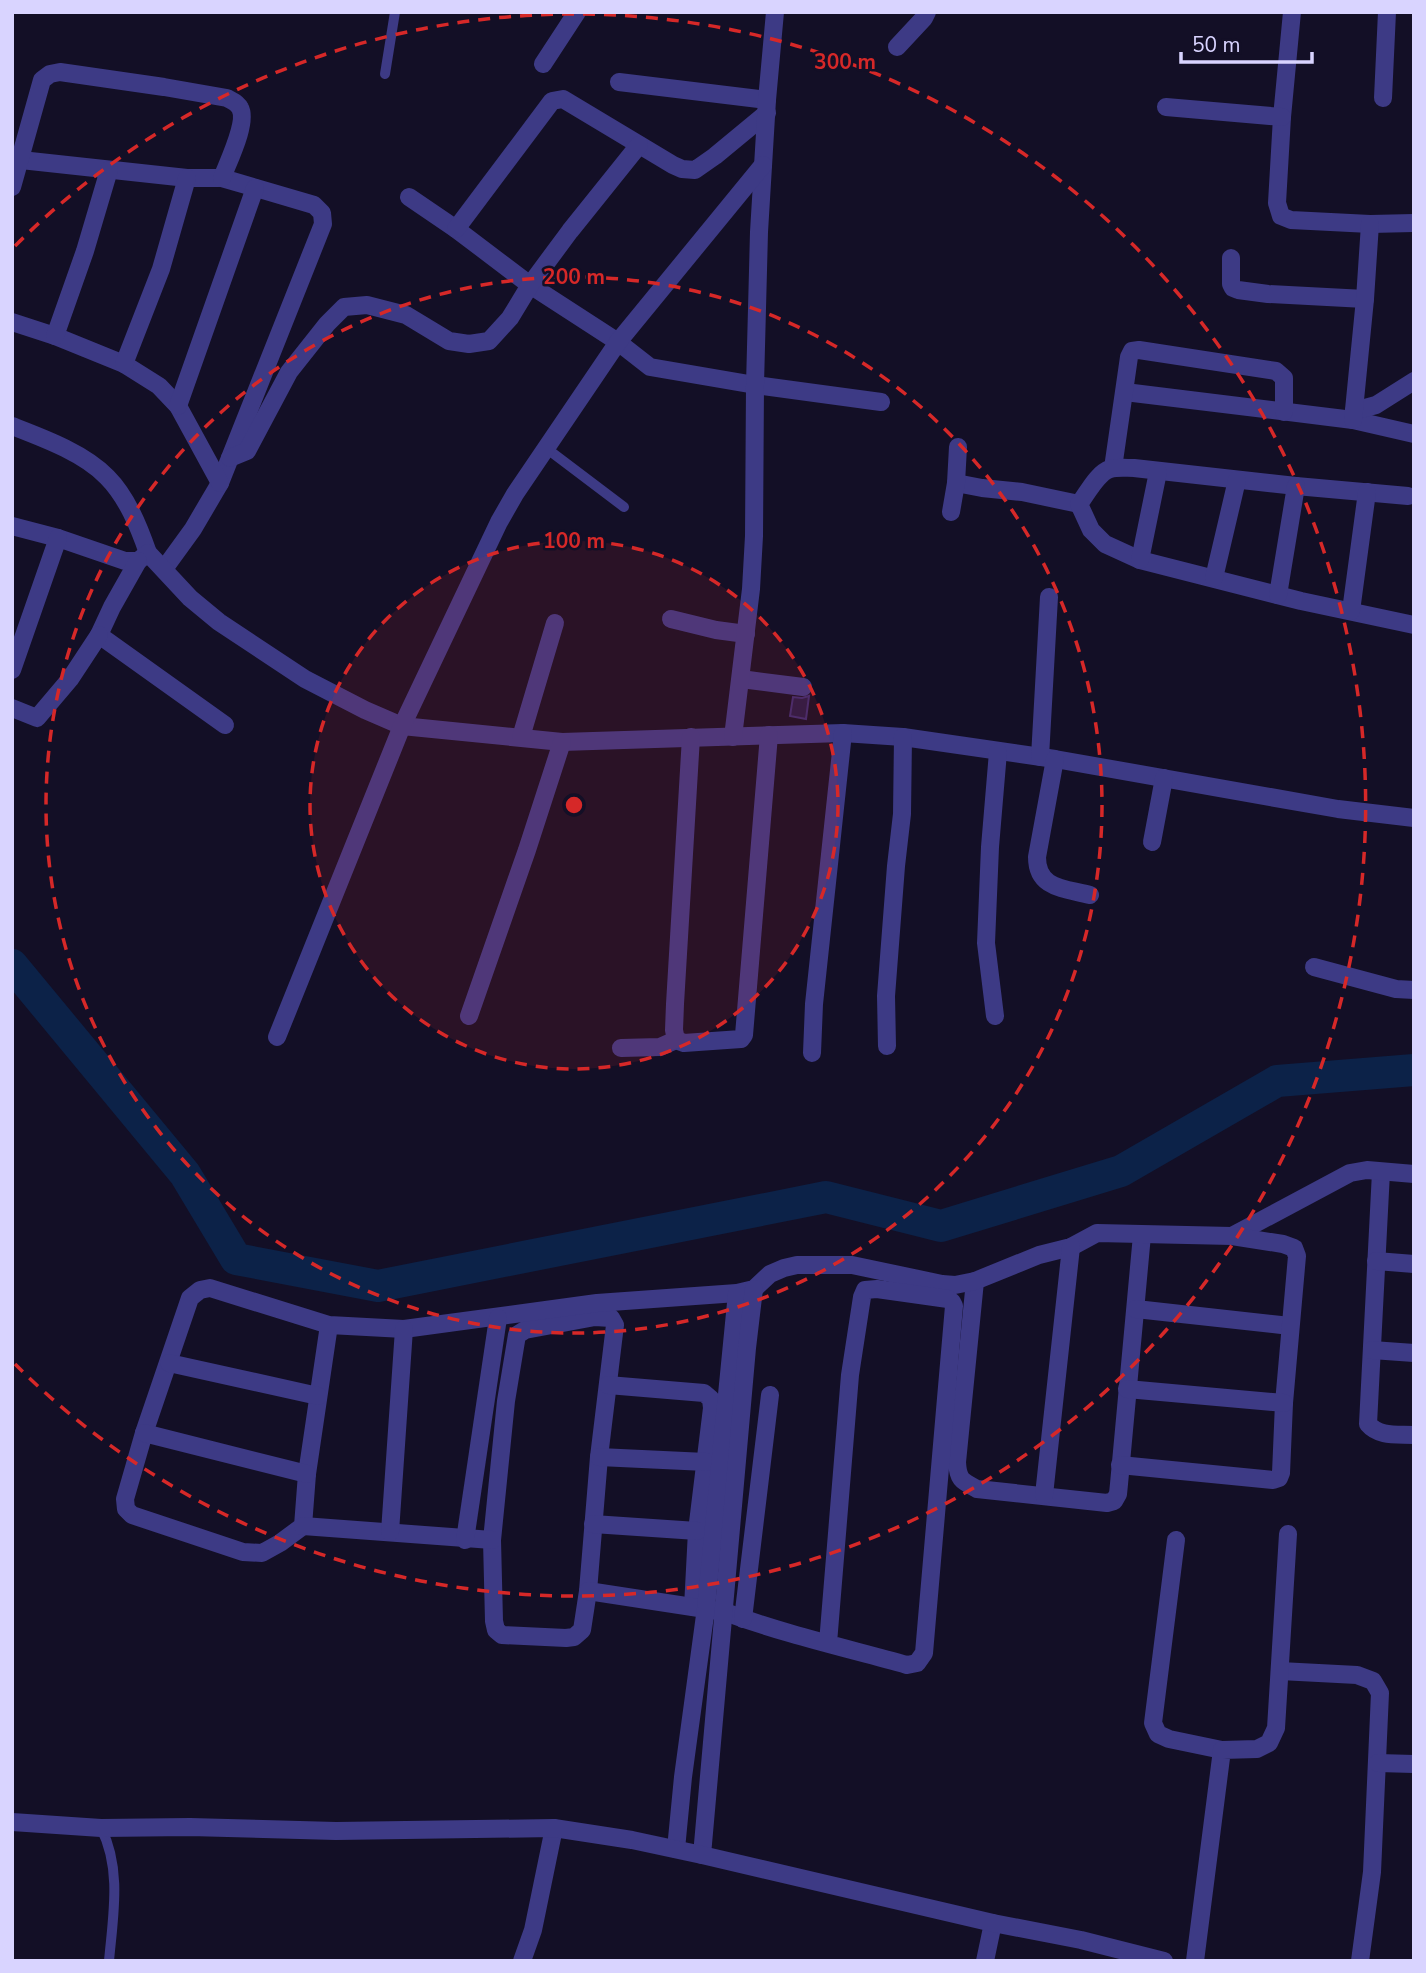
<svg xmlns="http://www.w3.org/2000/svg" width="1426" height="1973" viewBox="0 0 1426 1973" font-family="'Nunito Sans',sans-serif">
  <rect width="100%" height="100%" fill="#130f26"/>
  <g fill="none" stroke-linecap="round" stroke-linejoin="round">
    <path stroke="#0c2248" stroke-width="32" d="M 12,965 L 185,1174 L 236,1259 L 378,1286 L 826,1197 L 941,1226 L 1121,1171 L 1277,1081 L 1414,1070"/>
  </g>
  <path fill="#241b47" stroke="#3b2d73" stroke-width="2" d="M 809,696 L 806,719 L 790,716 L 793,697 L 802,698 Z"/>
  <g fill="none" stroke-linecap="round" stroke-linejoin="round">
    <g stroke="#3d3a85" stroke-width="10">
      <path d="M 385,74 L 395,12"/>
      <path d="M 546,448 L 624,507"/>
      <path d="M 101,1828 C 122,1869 113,1916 109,1961"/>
    </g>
    <g stroke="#3d3a85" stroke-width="18">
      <path d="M 1292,12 L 1282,117 L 1277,203 L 1281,216 L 1291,220 L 1370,224 L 1414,223"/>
      <path d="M 897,47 L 924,18 L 927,12"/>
      <path d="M 543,64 L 577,12"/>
      <path d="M 619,82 L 767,100"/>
      <path d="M 1383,98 L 1387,12"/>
      <path d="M 1166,107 L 1282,117"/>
      <path d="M 12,157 L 21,160 L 187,178 L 222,178 L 314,205 L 322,213 L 323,224 L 220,483 L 193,529 L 164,569"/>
      <path d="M 12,187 L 42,80 L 50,74 L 60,72 L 164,87 L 227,98 C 232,101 237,102 240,108 C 248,122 228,162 222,178"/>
      <path d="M 409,197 L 456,229 L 530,285 L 618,342 L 650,367 L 755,385 L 881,402"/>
      <path d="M 456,229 L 552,101 L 563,99 L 673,165 L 682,169 L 695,170 L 715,156 L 767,113"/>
      <path d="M 1231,258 L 1231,284 L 1233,288 L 1238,290 L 1268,294 L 1365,299"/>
      <path d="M 12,322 L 55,336 L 124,364 L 159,386 L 178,406 L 220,483"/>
      <path d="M 55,336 L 85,251 L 109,170"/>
      <path d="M 124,364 L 161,269 L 187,178"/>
      <path d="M 1125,392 L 1353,420 L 1414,434"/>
      <path d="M 178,406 L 255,188"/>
      <path d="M 1354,411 L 1376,405 L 1414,381"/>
      <path d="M 1353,420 L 1365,299 L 1370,224"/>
      <path d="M 12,426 C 43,438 84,453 107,477 C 127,497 139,527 148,553"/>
      <path d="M 230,458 L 247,451 L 289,372 L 327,324 L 344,307 L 367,305 L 406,315 L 449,341 L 469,344 L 489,341 L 510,318 L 530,285 L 570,231 L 639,145"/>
      <path d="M 1113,468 L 1129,357 L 1132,351 L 1139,350 L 1276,371 L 1284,378 L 1284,412"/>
      <path d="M 956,483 L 982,488 L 1022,492 L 1079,504"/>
      <path d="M 1408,496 L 1296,486 L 1134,468 C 1126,468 1117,467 1110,469 C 1097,473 1087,494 1079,504 L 1091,530 L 1105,544 L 1140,560 L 1301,601 L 1414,625"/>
      <path d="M 951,512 L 956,483 L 958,447"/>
      <path d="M 12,526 L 58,538 L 125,561 L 138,561 L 148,553 L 190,598 L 219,622 L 305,679 L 365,710 L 402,726 L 562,742 L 843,733 L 903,737 L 1055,759 L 1338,809 L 1414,818"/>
      <path d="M 1140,560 L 1158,472"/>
      <path d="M 138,561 L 112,607 L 99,635 L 225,725"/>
      <path d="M 1214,578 L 1237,480"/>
      <path d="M 1278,595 L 1296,486"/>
      <path d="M 1351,611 L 1367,492"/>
      <path d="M 671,619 L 716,630 L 746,634"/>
      <path d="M 12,670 L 58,538"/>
      <path d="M 741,679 L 803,687"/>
      <path d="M 12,708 L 37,718 L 70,679 L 99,635"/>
      <path d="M 521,737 L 555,623"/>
      <path d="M 733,737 L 751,589 L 754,536 L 755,385 L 759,232 L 767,100 L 775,12"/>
      <path d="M 1040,757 L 1049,597"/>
      <path d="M 1055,759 L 1037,857 C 1037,889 1064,888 1090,895"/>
      <path d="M 1152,842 L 1164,778"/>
      <path d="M 1314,967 L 1396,989 L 1414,990"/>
      <path d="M 469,1016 L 527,850 L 562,742"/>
      <path d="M 995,1016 L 986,943 L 990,847 L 998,752"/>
      <path d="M 277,1037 L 402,726 L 499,522 L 515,494 L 618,342 L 763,165"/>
      <path d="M 676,1040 L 684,1043 L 741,1039 L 744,1035 L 769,735"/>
      <path d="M 887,1046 L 886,996 L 896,866 L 902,814 L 903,737"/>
      <path d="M 621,1048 L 660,1047 L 676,1040 L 674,1030 L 675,1004 L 691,737"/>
      <path d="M 812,1053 L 814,1004 L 843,733"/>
      <path d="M 1381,1172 L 1368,1424 C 1379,1437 1397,1434 1414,1435"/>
      <path d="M 1232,1236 L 1350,1173 L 1367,1170 L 1414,1174"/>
      <path d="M 1376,1261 L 1414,1264"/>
      <path d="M 975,1281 L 957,1462 C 958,1480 962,1481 977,1489 L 1107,1503 L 1114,1501 L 1118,1494 L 1119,1484 L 1142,1235"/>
      <path d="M 1136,1309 L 1290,1326"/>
      <path d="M 595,1317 L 611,1318 L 615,1325 L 599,1457 L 588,1591 L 582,1630 L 574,1637 L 566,1638 L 502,1635 L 496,1630 L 494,1621 L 492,1540 L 506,1401 L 517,1335 L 525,1330 Z"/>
      <path d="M 329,1325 L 307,1474 L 303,1526 L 280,1543 L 262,1553 L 243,1552 L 132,1515 L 126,1509 L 125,1499 L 144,1433 L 190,1298 L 200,1290 L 210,1288 L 329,1325 L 404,1329 L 597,1303 L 737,1293 L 754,1289 L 770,1274 L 784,1268 L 797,1265 L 852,1265 L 942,1284 L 955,1285 L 975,1281 L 1039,1255 L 1071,1247 L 1097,1233 L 1232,1236 L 1283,1244 L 1294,1248 L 1297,1256 L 1284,1403 L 1281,1473 L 1279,1478 L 1273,1480 L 1120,1465"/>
      <path d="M 1372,1350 L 1414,1353"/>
      <path d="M 169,1363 L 318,1396"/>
      <path d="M 608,1385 L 704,1393 L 711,1399 L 712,1408 L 697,1531 L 693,1607"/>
      <path d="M 1127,1389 L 1284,1403"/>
      <path d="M 144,1433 L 307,1474"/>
      <path d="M 599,1457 L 706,1462"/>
      <path d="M 1044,1495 L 1071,1247"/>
      <path d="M 593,1524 L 697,1531"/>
      <path d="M 303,1526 L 492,1540"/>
      <path d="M 390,1532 L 404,1329"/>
      <path d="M 465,1540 L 498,1318"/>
      <path d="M 1176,1540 L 1153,1723 L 1158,1734 L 1169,1739 L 1222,1750"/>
      <path d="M 588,1591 L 725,1612 C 784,1634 846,1648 907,1665 L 917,1663 L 924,1653 L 954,1306 L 952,1302 L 948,1299 L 877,1289 L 865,1290 L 862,1297 L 850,1375 L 828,1643"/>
      <path d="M 743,1619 L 770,1395"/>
      <path d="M 1280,1671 L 1357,1675 L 1373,1681 L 1380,1693 L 1372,1872 L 1360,1961"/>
      <path d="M 1378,1763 L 1414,1764"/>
      <path d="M 676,1849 L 683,1777 L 706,1608 L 737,1293"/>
      <path d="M 702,1855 L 747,1348 L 754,1289"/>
      <path d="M 522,1961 L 533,1930 L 554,1828"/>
      <path d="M 985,1961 L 993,1923"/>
      <path d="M 1195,1961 L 1222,1750 L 1257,1749 L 1269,1743 L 1276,1728 L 1288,1534"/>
    </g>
    <path stroke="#3d3a85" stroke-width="18" d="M 12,1822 L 101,1828 L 190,1827 L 336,1831 L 554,1828 L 632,1840 L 702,1855 L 993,1923 L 1081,1940 L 1164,1961"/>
  </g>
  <circle cx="574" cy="805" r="264" fill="#d62828" fill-opacity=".12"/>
  <g fill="none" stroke="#d62828" stroke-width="3.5" stroke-dasharray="12 9">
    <circle cx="574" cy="805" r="264"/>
    <circle cx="574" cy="805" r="528"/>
    <path d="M15 246A791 791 0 1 1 15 1364"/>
  </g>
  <circle cx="574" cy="805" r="10" fill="#d62828" stroke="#130f26" stroke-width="3.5"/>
  <g font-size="21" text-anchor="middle" font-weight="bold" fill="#d62828" stroke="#130f26" stroke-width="5" stroke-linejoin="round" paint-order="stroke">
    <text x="845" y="69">300 m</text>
    <text x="574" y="284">200 m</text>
    <text x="574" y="548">100 m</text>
  </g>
  <rect width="1426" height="1973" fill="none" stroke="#d9d4ff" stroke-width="28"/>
  <path d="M1181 52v10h131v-10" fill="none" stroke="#d9d4ff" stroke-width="3.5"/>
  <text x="1192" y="52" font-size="21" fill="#d9d4ff" stroke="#130f26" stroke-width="5" paint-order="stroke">50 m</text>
</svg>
